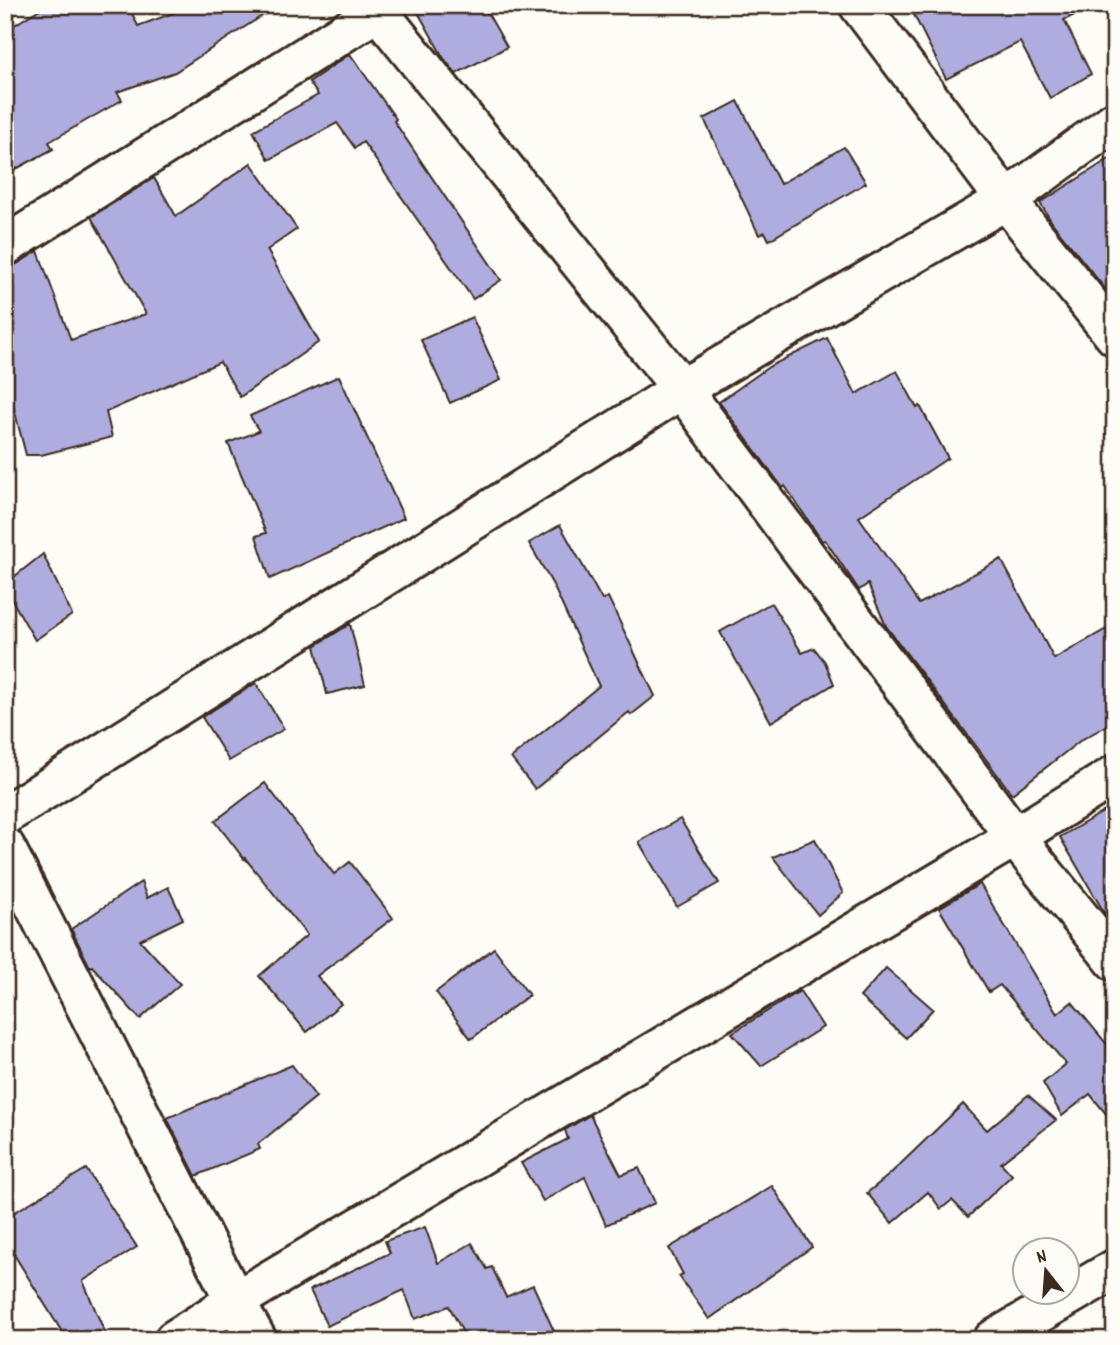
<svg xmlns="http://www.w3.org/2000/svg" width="1120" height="1345" viewBox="0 0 1120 1345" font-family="Dekko,sans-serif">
  <rect width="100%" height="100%" fill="#fdfcf7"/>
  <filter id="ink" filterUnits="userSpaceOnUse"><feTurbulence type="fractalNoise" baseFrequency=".0143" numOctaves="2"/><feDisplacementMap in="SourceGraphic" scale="14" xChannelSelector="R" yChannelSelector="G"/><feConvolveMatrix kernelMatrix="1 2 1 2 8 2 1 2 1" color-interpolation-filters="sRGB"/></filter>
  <g filter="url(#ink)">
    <g fill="#afaddf" stroke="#3b2a1e" stroke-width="2">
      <path d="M 46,5 L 128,5 L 138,26 L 195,5 L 279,5 L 175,72 L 117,92 L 122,100 L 49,142 L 53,149 L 5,175 L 5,31 Z"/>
      <path d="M 414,5 L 483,5 L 507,47 L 456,74 L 443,57 Z"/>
      <path d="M 909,5 L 1095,5 L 1064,20 L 1091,74 L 1050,98 L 1020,42 L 946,79 Z"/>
      <path d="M 350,54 L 396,119 L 394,121 L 501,280 L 473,299 L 363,142 L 355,148 L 337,123 L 269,160 L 253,131 L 318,95 L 309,82 Z"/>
      <path d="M 738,101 L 780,184 L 844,147 L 866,183 L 769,240 L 765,232 L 759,235 L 704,119 Z"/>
      <path d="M 1115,155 L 1115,301 L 1053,224 L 1040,203 Z"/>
      <path d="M 251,163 L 297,229 L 267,250 L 319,342 L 240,397 L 220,362 L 106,412 L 112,437 L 41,455 L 26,455 L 5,374 L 5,268 L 17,264 L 38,251 L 71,340 L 146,314 L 91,217 L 154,178 L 176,216 Z"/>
      <path d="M 472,317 L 501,380 L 450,403 L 421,340 Z"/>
      <path d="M 827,338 L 856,394 L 897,371 L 917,408 L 920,406 L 948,458 L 859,517 L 919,604 L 1001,559 L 1054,659 L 1115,624 L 1115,721 L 1081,740 L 1012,794 L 886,626 L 868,584 L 859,590 L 825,540 L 822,541 L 785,486 L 783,488 L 719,402 L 770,366 Z"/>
      <path d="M 339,376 L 404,518 L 270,579 L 256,536 L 266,533 L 228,443 L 259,431 L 250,416 Z"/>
      <path d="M 560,525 L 602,600 L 608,597 L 655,696 L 631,715 L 629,712 L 535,789 L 511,758 L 599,686 L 553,585 L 529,543 Z"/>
      <path d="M 43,554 L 72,615 L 35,640 L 5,588 L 5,584 Z"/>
      <path d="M 771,603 L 802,653 L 814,648 L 825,662 L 834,684 L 771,722 L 720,632 Z"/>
      <path d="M 350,624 L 365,685 L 327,694 L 315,646 Z"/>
      <path d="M 256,683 L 284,729 L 229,761 L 202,717 Z"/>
      <path d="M 265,783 L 334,874 L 350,862 L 393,918 L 317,976 L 341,1004 L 307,1032 L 259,976 L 307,935 L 245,858 L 244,859 L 215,821 Z"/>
      <path d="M 1115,805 L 1115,926 L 1105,914 L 1060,837 Z"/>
      <path d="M 680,819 L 719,883 L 677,907 L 639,842 Z"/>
      <path d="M 815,839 L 843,893 L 818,915 L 773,857 Z"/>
      <path d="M 141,882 L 147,898 L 168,887 L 183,919 L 140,940 L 180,984 L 140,1019 L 92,966 L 90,967 L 71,929 Z"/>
      <path d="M 980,884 L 1057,1014 L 1072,1002 L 1115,1054 L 1115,1125 L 1090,1094 L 1062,1116 L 1043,1083 L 1066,1064 L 1000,985 L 989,992 L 939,908 Z"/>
      <path d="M 494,948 L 529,995 L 471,1039 L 436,992 Z"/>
      <path d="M 886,968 L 933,1009 L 906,1038 L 860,997 Z"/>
      <path d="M 800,991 L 823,1027 L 761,1066 L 732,1033 Z"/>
      <path d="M 292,1065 L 316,1097 L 258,1144 L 260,1149 L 196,1176 L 167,1118 Z"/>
      <path d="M 1028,1095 L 1056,1120 L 1001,1163 L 1012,1175 L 968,1217 L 952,1200 L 941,1209 L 928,1192 L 892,1223 L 867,1193 L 889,1175 L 963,1104 L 987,1130 Z"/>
      <path d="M 590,1115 L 621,1175 L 639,1168 L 655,1203 L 606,1225 L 585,1177 L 543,1201 L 521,1163 L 568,1139 L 565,1130 Z"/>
      <path d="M 86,1169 L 137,1247 L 83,1281 L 108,1340 L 67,1340 L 5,1240 L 5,1218 Z"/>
      <path d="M 772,1186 L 812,1247 L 709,1319 L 679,1276 L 683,1274 L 669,1248 Z"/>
      <path d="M 425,1227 L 438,1263 L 472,1243 L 487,1269 L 492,1267 L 506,1297 L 533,1285 L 558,1340 L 467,1340 L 449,1306 L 415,1319 L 404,1290 L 327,1326 L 310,1290 L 390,1253 L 385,1241 Z"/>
    </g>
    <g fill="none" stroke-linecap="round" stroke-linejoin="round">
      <defs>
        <g id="minor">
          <path d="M 373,5 L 682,389 L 1015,837 L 1115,961"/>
          <path d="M 859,5 L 1006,200 L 1115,336"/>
          <path d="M 5,246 L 387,5"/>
          <path d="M 5,815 L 682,389 L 1006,200 L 1115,121"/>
          <path d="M 5,847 L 235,1301 L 257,1340"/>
          <path d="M 174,1340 L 235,1301 L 1015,837 L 1115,775"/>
          <path d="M 993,1340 L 1115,1269"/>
        </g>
      </defs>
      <use href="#minor" stroke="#3b2a1e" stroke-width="44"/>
      <use href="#minor" stroke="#fdfcf7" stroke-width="38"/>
    </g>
  </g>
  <rect width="1120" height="1345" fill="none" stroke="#fdfcf7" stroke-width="28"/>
  <rect x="14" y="14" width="1092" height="1317" fill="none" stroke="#3b2a1e" stroke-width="2.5" filter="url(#ink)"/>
  <g transform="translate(1046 1271) rotate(343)"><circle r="33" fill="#fdfcf7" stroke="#afa8a0" stroke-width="2"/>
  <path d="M0-5L12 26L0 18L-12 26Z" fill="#3b2a1e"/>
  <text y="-10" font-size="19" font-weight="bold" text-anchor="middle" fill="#3b2a1e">N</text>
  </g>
</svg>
